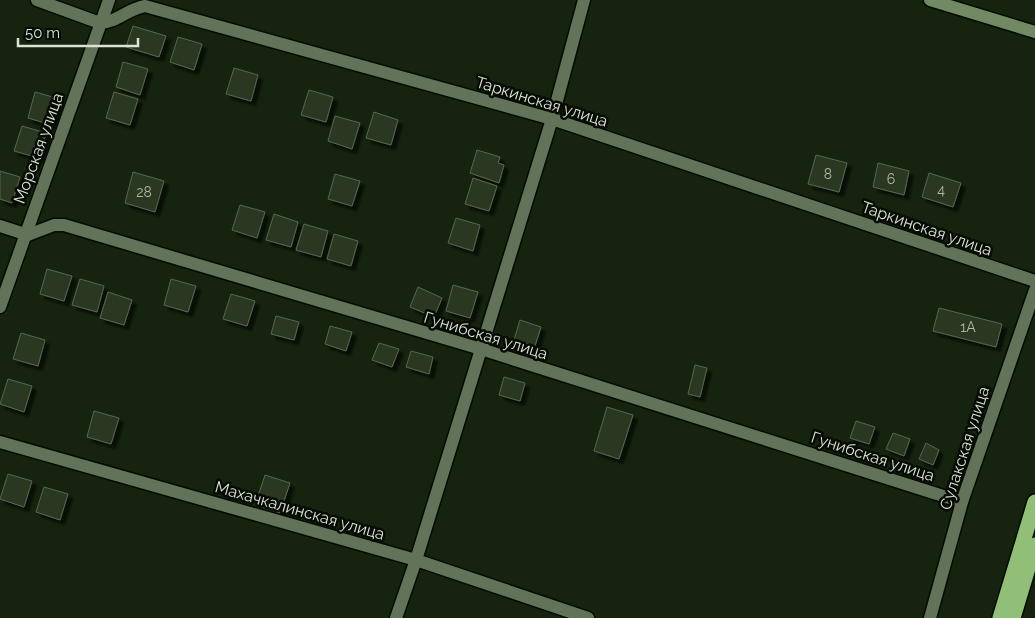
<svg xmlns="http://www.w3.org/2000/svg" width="1035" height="618" viewBox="0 0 1035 618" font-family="Raleway,sans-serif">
  <defs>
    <filter id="shadow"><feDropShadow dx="4.5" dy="4.5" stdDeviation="1" flood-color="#0009"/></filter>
  </defs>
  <rect width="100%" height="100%" fill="#16230e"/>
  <g fill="#2a3822" stroke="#57674f" filter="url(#shadow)">
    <path d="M 133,26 L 166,36 L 159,57 L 126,47 Z"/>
    <path d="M 178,37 L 202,44 L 194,70 L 170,62 Z"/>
    <path d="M 123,62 L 148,69 L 140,95 L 116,87 Z"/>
    <path d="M 234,68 L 258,75 L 251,101 L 226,94 Z"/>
    <path d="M 309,90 L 333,97 L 326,122 L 301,115 Z"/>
    <path d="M 35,92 L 60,99 L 52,125 L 28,118 Z"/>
    <path d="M 114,92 L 138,99 L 130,125 L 106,118 Z"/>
    <path d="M 374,112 L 398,120 L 391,145 L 366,138 Z"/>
    <path d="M 335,116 L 360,123 L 352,149 L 328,141 Z"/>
    <path d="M 22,126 L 46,133 L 39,158 L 14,151 Z"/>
    <path d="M 477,150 L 500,157 L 498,163 L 504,165 L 499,183 L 470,173 Z"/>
    <path d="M 816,155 L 847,163 L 839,192 L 808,184 Z"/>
    <path d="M 878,163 L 909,171 L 904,195 L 873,187 Z"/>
    <path d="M 0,171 L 20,177 L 12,203 L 0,199 Z"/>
    <path d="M 133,172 L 164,181 L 155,212 L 125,203 Z"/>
    <path d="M 929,173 L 961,183 L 953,207 L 922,197 Z"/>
    <path d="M 335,174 L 360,181 L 352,206 L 328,199 Z"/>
    <path d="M 473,178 L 497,186 L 489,211 L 465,204 Z"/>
    <path d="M 240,205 L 265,212 L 257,238 L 232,230 Z"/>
    <path d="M 274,214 L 298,222 L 291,247 L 266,240 Z"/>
    <path d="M 456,218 L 480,225 L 473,251 L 448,243 Z"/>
    <path d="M 304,224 L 328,231 L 321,257 L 296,250 Z"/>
    <path d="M 334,234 L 358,241 L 351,266 L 327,259 Z"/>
    <path d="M 47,269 L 72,276 L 64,301 L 40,294 Z"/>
    <path d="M 80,279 L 104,286 L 97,312 L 72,305 Z"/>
    <path d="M 171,279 L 196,286 L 188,312 L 164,305 Z"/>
    <path d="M 453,285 L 478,292 L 470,318 L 446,311 Z"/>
    <path d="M 418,287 L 442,298 L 434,317 L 410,307 Z"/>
    <path d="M 108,292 L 132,300 L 124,325 L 100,318 Z"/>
    <path d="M 231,294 L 255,301 L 247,326 L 223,319 Z"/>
    <path d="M 939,308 L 1002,324 L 996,347 L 933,331 Z"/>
    <path d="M 276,316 L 299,322 L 294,340 L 271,334 Z"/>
    <path d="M 520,320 L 541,327 L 535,346 L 514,340 Z"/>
    <path d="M 330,326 L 352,332 L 346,351 L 325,344 Z"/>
    <path d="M 21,333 L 45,340 L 38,366 L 13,359 Z"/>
    <path d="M 379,343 L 399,349 L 392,367 L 372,360 Z"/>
    <path d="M 411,351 L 433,357 L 429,374 L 406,367 Z"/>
    <path d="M 695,365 L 707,368 L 700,397 L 688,394 Z"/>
    <path d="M 504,377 L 525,383 L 520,401 L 499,395 Z"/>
    <path d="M 8,379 L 32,386 L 24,412 L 0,404 Z"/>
    <path d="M 607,407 L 633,415 L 619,459 L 594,451 Z"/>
    <path d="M 94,411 L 119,418 L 111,444 L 87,437 Z"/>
    <path d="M 856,421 L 875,427 L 869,444 L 850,438 Z"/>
    <path d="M 893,433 L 910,439 L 904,456 L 886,449 Z"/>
    <path d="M 926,443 L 939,450 L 933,465 L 919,459 Z"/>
    <path d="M 8,474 L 32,481 L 24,507 L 0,499 Z"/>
    <path d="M 265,475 L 290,483 L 280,513 L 255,505 Z"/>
    <path d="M 44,487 L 68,494 L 60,520 L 36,512 Z"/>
  </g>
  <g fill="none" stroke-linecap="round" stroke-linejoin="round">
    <defs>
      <g id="street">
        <path d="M 37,0 L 100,23 C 116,23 127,9 145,6 L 552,119 L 1035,281"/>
        <path d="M 0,226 L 28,235 L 54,225 L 64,225 L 481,349 L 962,502"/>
        <path d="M 0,307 L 109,0"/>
        <path d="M 0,442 L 416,560 L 588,618"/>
        <path d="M 396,618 L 416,560 L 552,119 L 584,0"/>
        <path d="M 930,618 L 962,502 L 1035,290"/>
      </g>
      <path id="secondary" d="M 930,0 L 1035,32"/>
      <g id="highway">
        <path d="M 1000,618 L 1035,502"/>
        <path d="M 1013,618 L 1035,545"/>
      </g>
    </defs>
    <use href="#street" stroke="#030c00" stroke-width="15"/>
    <use href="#secondary" stroke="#030c00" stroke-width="15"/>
    <use href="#highway" stroke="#030c00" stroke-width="18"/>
    <use href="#street" stroke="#63735a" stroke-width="12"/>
    <use href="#secondary" stroke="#718a63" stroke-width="12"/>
    <use href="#highway" stroke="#92bf77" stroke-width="15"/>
  </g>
  <g text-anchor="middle" stroke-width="5" stroke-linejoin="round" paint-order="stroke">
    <g font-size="14" fill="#aeb8a9">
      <text x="828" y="179">8</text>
      <text x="891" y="184">6</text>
      <text x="941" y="195">4</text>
      <text x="144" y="197">28</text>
      <text x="968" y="332">1А</text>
    </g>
    <g font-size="16" fill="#dae3d6" stroke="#060b04">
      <text transform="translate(542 101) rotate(17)" y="6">Таркинская улица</text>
      <text transform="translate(38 148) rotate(-70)" y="6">Морская улица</text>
      <text transform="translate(927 228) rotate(19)" y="6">Таркинская улица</text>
      <text transform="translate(486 335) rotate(17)" y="6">Гунибская улица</text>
      <text transform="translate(964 448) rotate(-72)" y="6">Сулакская улица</text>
      <text transform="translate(873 456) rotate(18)" y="6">Гунибская улица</text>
      <text transform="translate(300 510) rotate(16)" y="6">Махачкалинская улица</text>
    </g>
  </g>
  <path d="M18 38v8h120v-8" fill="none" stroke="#dae3d6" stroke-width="2.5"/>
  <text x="25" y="38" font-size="15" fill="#dae3d6" stroke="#060b04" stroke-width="4" paint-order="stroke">50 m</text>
</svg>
